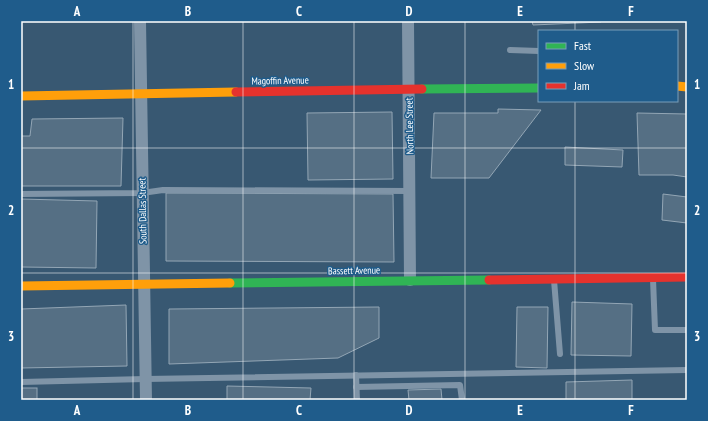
<svg xmlns="http://www.w3.org/2000/svg" width="708" height="421" viewBox="0 0 708 421" font-family="'PT Sans Narrow',sans-serif">
  <rect width="100%" height="100%" fill="#385872"/>
  <g fill="#556f84" stroke="#93a6b5">
    <path d="M 532,21 L 601,21 L 601,22 L 533,25 Z"/>
    <path d="M 498,109 L 541,110 L 489,178 L 431,178 L 434,113 L 498,113 Z"/>
    <path d="M 392,112 L 393,179 L 308,180 L 307,113 Z"/>
    <path d="M 637,113 L 687,114 L 687,177 L 673,175 L 639,175 Z"/>
    <path d="M 123,118 L 121,186 L 21,186 L 21,136 L 30,136 L 32,119 Z"/>
    <path d="M 565,147 L 623,150 L 622,167 L 565,165 Z"/>
    <path d="M 166,193 L 393,194 L 394,262 L 166,261 Z"/>
    <path d="M 663,194 L 687,197 L 687,223 L 662,220 Z"/>
    <path d="M 21,199 L 97,201 L 96,268 L 21,267 Z"/>
    <path d="M 572,302 L 632,304 L 631,356 L 571,355 Z"/>
    <path d="M 126,305 L 127,366 L 21,368 L 21,309 Z"/>
    <path d="M 379,307 L 379,338 L 338,358 L 169,364 L 169,309 Z"/>
    <path d="M 517,307 L 548,307 L 547,368 L 516,367 Z"/>
    <path d="M 632,380 L 632,400 L 566,400 L 566,382 Z"/>
    <path d="M 227,386 L 311,388 L 310,400 L 227,400 Z"/>
    <rect x="21" y="388" width="16" height="12"/>
    <path d="M 441,389 L 442,400 L 409,400 L 408,390 Z"/>
  </g>
  <g fill="none" stroke-linecap="round" stroke-linejoin="round">
    <g stroke="#7f94a7" stroke-width="6">
      <path d="M 510,50 L 539,51"/>
      <path d="M 21,194 L 142,193 L 163,190 L 410,191"/>
      <path d="M 653,279 L 655,330 L 687,330"/>
      <path d="M 554,280 L 560,354"/>
      <path d="M 356,375 L 357,400"/>
      <path d="M 21,382 L 145,379 L 687,370"/>
      <path d="M 356,387 L 460,385 L 462,400"/>
    </g>
    <g stroke="#7f94a7" stroke-width="12">
      <path d="M 140,21 L 146,400"/>
      <path d="M 408,21 L 410,280"/>
    </g>
    <g stroke="#30b455" stroke-width="9">
      <path d="M 422,89 L 539,88"/>
      <path d="M 230,283 L 489,280"/>
    </g>
    <g stroke="#ff9f0a" stroke-width="9">
      <path d="M 677,86 L 687,87"/>
      <path d="M 21,96 L 236,92"/>
      <path d="M 21,286 L 230,283"/>
    </g>
    <g stroke="#e5322d" stroke-width="9">
      <path d="M 236,92 L 422,89"/>
      <path d="M 489,280 L 687,277"/>
    </g>
  </g>
  <path fill="none" stroke="#fff" stroke-width="1" stroke-opacity="0.55" d="M 133,21 L 133,400M 243,21 L 243,400M 354,21 L 354,400M 465,21 L 465,400M 575,21 L 575,31M 575,101 L 575,400M 21,148 L 687,148M 21,273 L 687,273"/>
  <g text-anchor="middle" stroke-width="3" stroke-linejoin="round" paint-order="stroke">
    <g font-size="10" fill="#fff" stroke="#1f5c8b">
      <text transform="translate(280 80) rotate(-1)" y="4">Magoffin Avenue</text>
      <text transform="translate(409 126) rotate(-91)" y="4">North Lee Street</text>
      <text transform="translate(142 211) rotate(-91)" y="4">South Dallas Street</text>
      <text transform="translate(354 270) rotate(-1)" y="4">Bassett Avenue</text>
    </g>
  </g>
  <rect width="708" height="421" fill="none" stroke="#1f5c8b" stroke-width="44"/>
  <rect x="538" y="30" width="140" height="72" fill="#1f5c8b" stroke="#799db9"/>
  <rect x="546" y="43" width="20" height="6" fill="#30b455" stroke="#799db9"/>
  <text x="574" y="50" font-size="12" fill="#ffffff">Fast</text>
  <rect x="546" y="63" width="20" height="6" fill="#ff9f0a" stroke="#799db9"/>
  <text x="574" y="70" font-size="12" fill="#ffffff">Slow</text>
  <rect x="546" y="83" width="20" height="6" fill="#e5322d" stroke="#799db9"/>
  <text x="574" y="90" font-size="12" fill="#ffffff">Jam</text>
  <rect x="22" y="22" width="664" height="377" fill="none" stroke="#fff" stroke-width="1.5"/>
  <g font-size="13" text-anchor="middle" font-weight="bold" fill="#fff">
    <text x="77" y="16">A</text>
    <text x="188" y="16">B</text>
    <text x="299" y="16">C</text>
    <text x="409" y="16">D</text>
    <text x="520" y="16">E</text>
    <text x="631" y="16">F</text>
    <text x="11" y="89">1</text>
    <text x="697" y="89">1</text>
    <text x="11" y="215">2</text>
    <text x="697" y="215">2</text>
    <text x="11" y="341">3</text>
    <text x="697" y="341">3</text>
    <text x="77" y="415">A</text>
    <text x="188" y="415">B</text>
    <text x="299" y="415">C</text>
    <text x="409" y="415">D</text>
    <text x="520" y="415">E</text>
    <text x="631" y="415">F</text>
  </g>
</svg>
